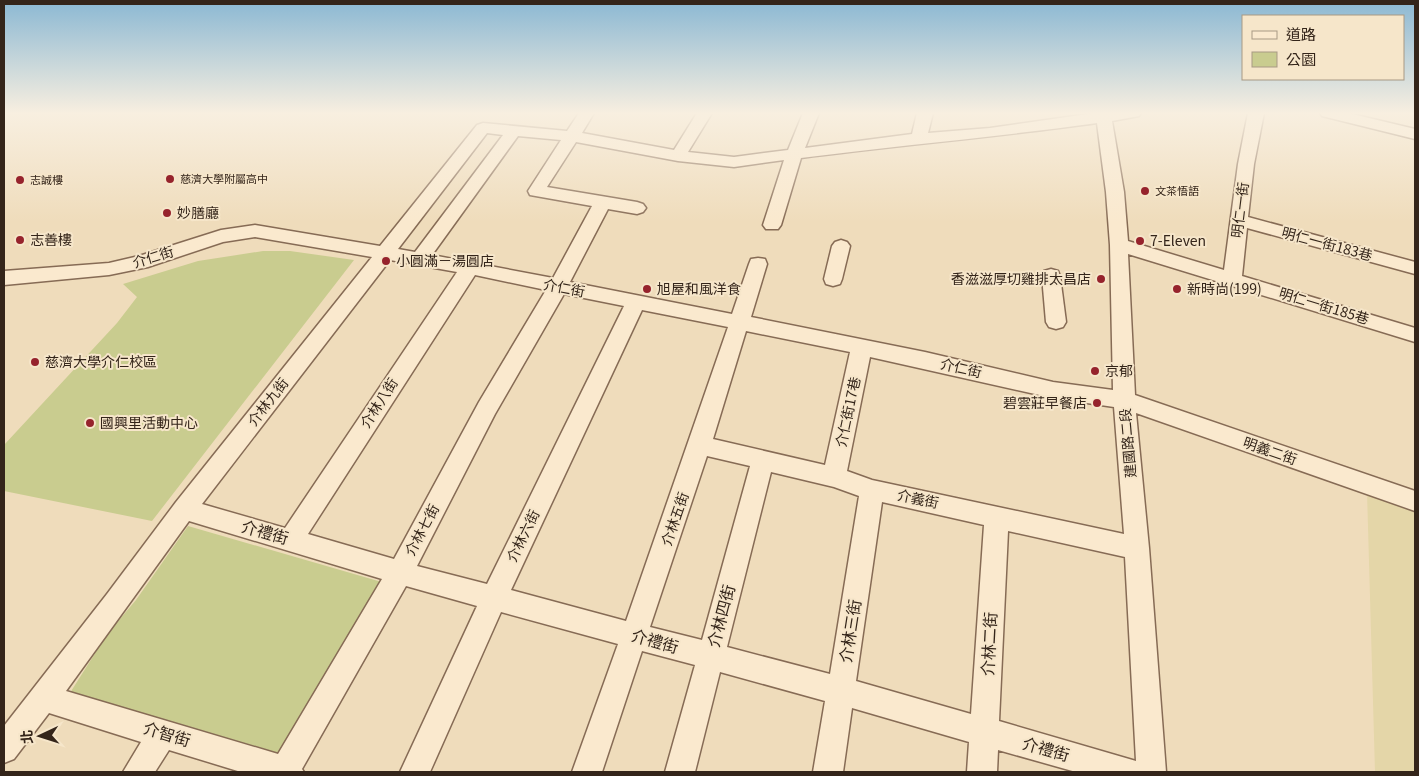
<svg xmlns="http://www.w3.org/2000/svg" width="1419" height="776" viewBox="0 0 1419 776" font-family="Georgia,'Noto Sans TC',serif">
  <rect width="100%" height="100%" fill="#efdcbb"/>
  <path fill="#e4d6a8" d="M 1367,492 L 1415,507 L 1415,772 L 1375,772 Z"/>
  <g fill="#c9cc8f">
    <path d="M 263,251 L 290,251 L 354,260 L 152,521 L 4,491 L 4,445 L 117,323 L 137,297 L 123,284 L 198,261 Z"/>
    <path d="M 188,526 L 385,583 L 283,760 L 194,729 L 68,696 L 108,633 L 136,600 Z"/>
  </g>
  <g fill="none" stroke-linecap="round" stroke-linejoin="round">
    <defs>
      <g id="minor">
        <path d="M 579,113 L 594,113 L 582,133 L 674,150 L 697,113 L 712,113 L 688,152 L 734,157 L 788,150 L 803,113 L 819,113 L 805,148 L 912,134 L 917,113 L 933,113 L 928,133 L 990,128 L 1095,113 L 1141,113 L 1139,116 L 1112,121 L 1124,192 L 1128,241 L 1224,270 L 1238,164 L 1248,113 L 1264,113 L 1254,164 L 1248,217 L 1415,262 L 1415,274 L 1247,228 L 1242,276 L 1415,328 L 1415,342 L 1128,254 L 1135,395 L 1415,491 L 1415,511 L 1136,413 L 1149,548 L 1166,772 L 1076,772 L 998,750 L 997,772 L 967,772 L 969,742 L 852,708 L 843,772 L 813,772 L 825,701 L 720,672 L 695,772 L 665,772 L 695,665 L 642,651 L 602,772 L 572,772 L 618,644 L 501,612 L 430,772 L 400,772 L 477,606 L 406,586 L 302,769 L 304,772 L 241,772 L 169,750 L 155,772 L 123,772 L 141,742 L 49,713 L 14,759 L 4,763 L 4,726 L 107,594 L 176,502 L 372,257 L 255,237 L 223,242 L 148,267 L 109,275 L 4,285 L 4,271 L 109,263 L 139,256 L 221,230 L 255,225 L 380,246 L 477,125 L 483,123 L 567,131 ZM 1097,123 L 1106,192 L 1110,245 L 1113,390 L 1053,382 L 925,352 L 751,317 L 767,264 L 765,259 L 758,258 L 751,259 L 749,264 L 732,314 L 570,282 L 608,209 L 637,214 L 643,212 L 646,208 L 643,204 L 637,202 L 547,187 L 576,142 L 678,161 L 734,167 L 784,160 L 763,225 L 766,229 L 778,229 L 781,225 L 801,158 C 900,145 998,137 1097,123 ZM 487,133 L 503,135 L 415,252 L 398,249 ZM 518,136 L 561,140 L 528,191 L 530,195 L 592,206 L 553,278 L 432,255 ZM 390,260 L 457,272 L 285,528 L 202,504 ZM 475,275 L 546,290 L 479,402 L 394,559 L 308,534 ZM 564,294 L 624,306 L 487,584 L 417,566 L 495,414 ZM 642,310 L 728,327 L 626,621 L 511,590 ZM 746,331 L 850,352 L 825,465 L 713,439 ZM 870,357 L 1053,398 L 1114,407 L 1124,534 L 872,480 L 847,471 ZM 707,456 L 750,466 L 702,640 L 650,627 ZM 771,472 L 834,487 L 859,496 L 830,674 L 727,647 ZM 882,502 L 984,525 L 971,714 L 856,681 ZM 189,521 L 382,579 L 278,754 L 66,691 ZM 1008,531 L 1125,557 L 1136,761 L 999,721 Z"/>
        <path d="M 1320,113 L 1348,113 L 1415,129 L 1415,139 L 1322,116 Z"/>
        <path d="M 841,240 L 847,242 L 850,246 L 842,279 L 840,284 L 833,286 L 826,284 L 824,279 L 832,246 L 835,242 Z"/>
        <path d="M 1051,269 L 1058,271 L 1060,276 L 1066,322 L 1063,327 L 1056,329 L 1049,327 L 1046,322 L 1042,276 L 1044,271 Z"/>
      </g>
    </defs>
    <use href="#minor" stroke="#866b55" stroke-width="3"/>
    <use href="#minor" fill="#fae9ce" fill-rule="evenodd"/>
  </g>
  <linearGradient id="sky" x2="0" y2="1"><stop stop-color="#8bb8d3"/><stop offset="0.51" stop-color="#f8efe0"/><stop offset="1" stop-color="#f8efe0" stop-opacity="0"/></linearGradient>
  <rect width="1419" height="222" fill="url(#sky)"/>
  <g fill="#96232c" stroke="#f6e6ca" stroke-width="2">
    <circle cx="170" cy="179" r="5"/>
    <circle cx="20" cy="180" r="5"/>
    <circle cx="1145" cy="191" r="5"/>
    <circle cx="167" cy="213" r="5"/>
    <circle cx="20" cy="240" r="5"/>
    <circle cx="1140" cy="241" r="5"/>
    <circle cx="386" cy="261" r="5"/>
    <circle cx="1101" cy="279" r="5"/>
    <circle cx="647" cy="289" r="5"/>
    <circle cx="1177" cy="289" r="5"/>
    <circle cx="35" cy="362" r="5"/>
    <circle cx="1095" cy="371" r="5"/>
    <circle cx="1097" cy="403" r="5"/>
    <circle cx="90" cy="423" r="5"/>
  </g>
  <g text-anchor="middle" stroke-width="4" stroke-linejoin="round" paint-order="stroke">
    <g font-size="11" fill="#34251a" stroke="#f6e6ca" text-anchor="start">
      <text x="180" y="183">慈濟大學附屬高中</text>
      <text x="30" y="184">志誠樓</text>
      <text x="1155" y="195">文茶悟語</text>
    </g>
    <g font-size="14" fill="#34251a" stroke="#f6e6ca">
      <text transform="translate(1240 210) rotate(-83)" y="5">明仁一街</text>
      <text transform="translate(1327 244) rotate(15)" y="5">明仁一街183巷</text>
      <text transform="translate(153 257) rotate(-17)" y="5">介仁街</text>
      <text transform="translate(564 288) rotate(11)" y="5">介仁街</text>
      <text transform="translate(1324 306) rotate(17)" y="5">明仁一街185巷</text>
      <text transform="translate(961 368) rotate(13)" y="5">介仁街</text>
      <text transform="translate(268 402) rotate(-52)" y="5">介林九街</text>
      <text transform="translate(379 403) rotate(-57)" y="5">介林八街</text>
      <text transform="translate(848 412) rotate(-78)" y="5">介仁街17巷</text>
      <text transform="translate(1128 443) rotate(-95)" y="5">建國路二段</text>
      <text transform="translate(1270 451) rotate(19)" y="5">明義二街</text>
      <text transform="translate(918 499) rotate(12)" y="5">介義街</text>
      <text transform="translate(675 519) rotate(-71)" y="5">介林五街</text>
      <text transform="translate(422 530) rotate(-62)" y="5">介林七街</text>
      <text transform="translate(523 536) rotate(-64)" y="5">介林六街</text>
    </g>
    <g font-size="14" fill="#34251a" stroke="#f6e6ca" text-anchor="start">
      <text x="177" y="218">妙膳廳</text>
      <text x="30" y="245">志善樓</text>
      <text x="1150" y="246">7-Eleven</text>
      <text x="396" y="266">小圓滿－湯圓店</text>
      <text x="1091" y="284" text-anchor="end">香滋滋厚切雞排太昌店</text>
      <text x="657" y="294">旭屋和風洋食</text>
      <text x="1187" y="294">新時尚(199)</text>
      <text x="45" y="367">慈濟大學介仁校區</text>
      <text x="1105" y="376">京郁</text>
      <text x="1087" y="408" text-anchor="end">碧雲莊早餐店</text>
      <text x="100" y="428">國興里活動中心</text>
    </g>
    <g font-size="16" fill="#34251a" stroke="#f6e6ca">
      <text transform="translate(265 532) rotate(16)" y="6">介禮街</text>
      <text transform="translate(721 616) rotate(-75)" y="6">介林四街</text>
      <text transform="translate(850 631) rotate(-81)" y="6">介林三街</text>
      <text transform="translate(655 641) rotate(16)" y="6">介禮街</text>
      <text transform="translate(989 644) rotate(-87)" y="6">介林二街</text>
      <text transform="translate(167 734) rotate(17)" y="6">介智街</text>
      <text transform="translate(1046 749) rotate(16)" y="6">介禮街</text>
    </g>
  </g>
  <rect width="1419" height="776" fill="none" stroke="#34251a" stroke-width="10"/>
  <rect x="1242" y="15" width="162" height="65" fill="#f6e6ca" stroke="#a89984"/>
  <rect x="1252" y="31" width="25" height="8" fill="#fae9ce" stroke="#a89984"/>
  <text x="1286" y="40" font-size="15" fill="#34251a">道路</text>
  <rect x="1252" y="52" width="25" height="15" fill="#c9cc8f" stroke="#a89984"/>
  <text x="1286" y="65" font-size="15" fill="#34251a">公園</text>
  <g transform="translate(40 736) rotate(266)" stroke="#f6e6ca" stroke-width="4" paint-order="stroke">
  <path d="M0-4L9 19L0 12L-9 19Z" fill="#34251a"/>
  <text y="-8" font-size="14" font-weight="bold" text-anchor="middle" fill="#34251a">北</text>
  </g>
</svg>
